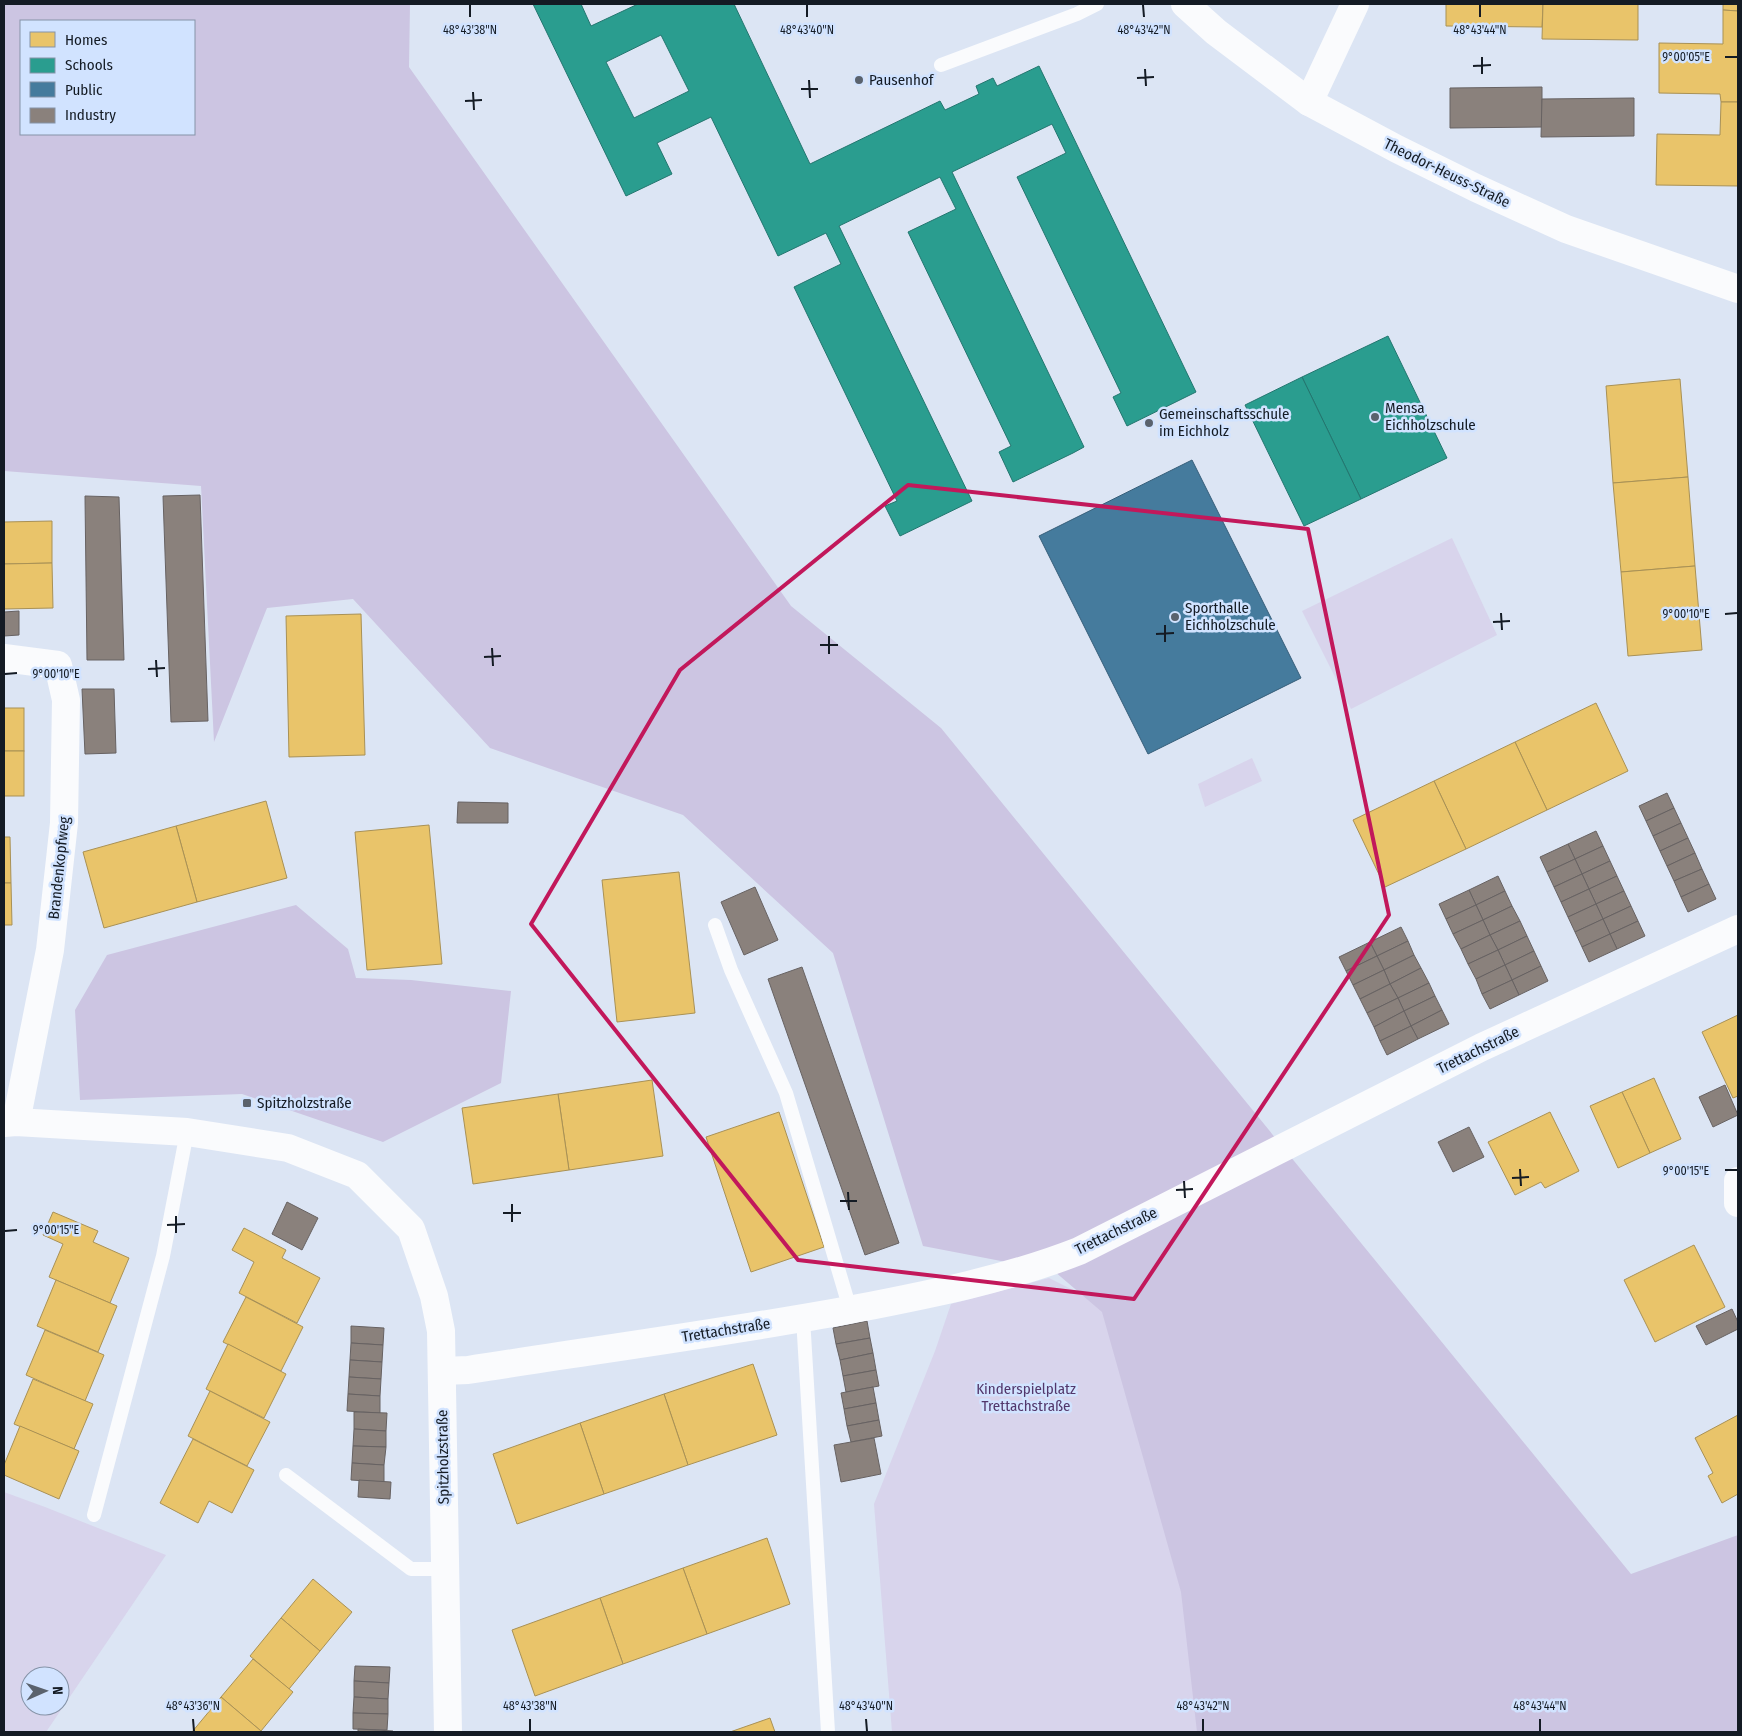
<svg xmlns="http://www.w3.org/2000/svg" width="1742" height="1736" viewBox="0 0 1742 1736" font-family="'Fira Sans Condensed',sans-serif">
  <rect width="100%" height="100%" fill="#dce5f4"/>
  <g fill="#d8d4ec" fill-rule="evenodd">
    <path d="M 1452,538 L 1497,635 L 1351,709 L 1302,611 Z"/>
    <path d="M 1252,758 L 1262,781 L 1205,807 L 1198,784 Z"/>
    <path d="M 1049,1278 L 1105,1306 L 1192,1593 L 1212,1732 L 892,1732 L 874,1504 L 935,1351 L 951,1304 Z"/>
    <path d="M 4,1492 L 45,1507 L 166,1555 L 46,1732 L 4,1732 ZM 30,1676 L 60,1676 L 60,1706 L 30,1706 Z"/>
  </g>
  <g fill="#ccc5e2" fill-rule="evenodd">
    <path d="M 4,4 L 410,4 L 409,67 L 791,606 L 941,728 L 1631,1574 L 1738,1535 L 1738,1732 L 1197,1732 L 1181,1592 L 1102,1312 L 1054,1271 L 923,1246 L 833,953 L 683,815 L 490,748 L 353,599 L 267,608 L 214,742 L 201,486 L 4,471 ZM 21,21 L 194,21 L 194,134 L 21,134 Z"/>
    <path d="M 296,905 L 348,949 L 356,978 L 411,980 L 511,991 L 501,1083 L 383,1142 L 242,1094 L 80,1100 L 75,1010 L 107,955 Z"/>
  </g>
  <g fill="#e9c46a" stroke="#a99155">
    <path d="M 1446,4 L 1543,4 L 1542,27 L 1446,26 Z"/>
    <path d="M 1543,4 L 1638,4 L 1638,40 L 1542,39 Z"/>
    <path d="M 1723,4 L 1738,4 L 1738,11 L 1723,10 Z"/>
    <path d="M 1723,10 L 1738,11 L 1738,102 L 1721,102 L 1720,94 L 1659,93 L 1659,43 L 1723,44 Z"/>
    <path d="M 1721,102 L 1738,102 L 1738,186 L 1656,185 L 1657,134 L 1720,135 Z"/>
    <path d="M 1680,379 L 1688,477 L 1613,483 L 1606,386 Z"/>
    <path d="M 1688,477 L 1695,566 L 1621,572 L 1613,483 Z"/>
    <path d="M 52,521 L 52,563 L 4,564 L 4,522 Z"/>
    <path d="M 52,563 L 53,608 L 4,609 L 4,564 Z"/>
    <path d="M 1695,566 L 1702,650 L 1628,656 L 1621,572 Z"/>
    <path d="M 361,614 L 365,755 L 289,757 L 286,616 Z"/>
    <path d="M 1596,703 L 1628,771 L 1547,810 L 1515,742 Z"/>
    <rect x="4" y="708" width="20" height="43"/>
    <path d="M 1515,742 L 1547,810 L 1466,849 L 1434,781 Z"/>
    <rect x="4" y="751" width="20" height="45"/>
    <path d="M 1434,781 L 1466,849 L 1385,887 L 1353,820 Z"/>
    <path d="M 266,801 L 287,878 L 197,902 L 176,826 Z"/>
    <path d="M 429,825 L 442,964 L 367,970 L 355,832 Z"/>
    <path d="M 176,826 L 197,902 L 104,928 L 83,852 Z"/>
    <path d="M 4,837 L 10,837 L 11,883 L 4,883 Z"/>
    <path d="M 679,872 L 695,1013 L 617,1022 L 602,880 Z"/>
    <path d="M 4,883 L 11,883 L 12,925 L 4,925 Z"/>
    <path d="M 1738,1015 L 1738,1096 L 1733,1098 L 1702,1032 Z"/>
    <path d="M 1654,1078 L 1681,1139 L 1650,1153 L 1622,1092 Z"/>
    <path d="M 652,1080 L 663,1156 L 569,1170 L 558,1094 Z"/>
    <path d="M 1622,1092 L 1650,1153 L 1618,1168 L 1590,1106 Z"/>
    <path d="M 558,1094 L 569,1170 L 473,1184 L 462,1108 Z"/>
    <path d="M 779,1112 L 824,1247 L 751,1272 L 706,1137 Z"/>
    <path d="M 1550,1112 L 1579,1171 L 1545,1188 L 1541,1182 L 1515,1195 L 1488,1142 Z"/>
    <path d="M 53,1212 L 98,1231 L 93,1242 L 129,1258 L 110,1303 L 49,1277 L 63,1244 L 43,1235 Z"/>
    <path d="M 244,1228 L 286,1250 L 282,1258 L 320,1278 L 297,1323 L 239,1293 L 254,1262 L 232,1250 Z"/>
    <path d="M 1694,1245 L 1725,1307 L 1655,1342 L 1624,1280 Z"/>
    <path d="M 56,1280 L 117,1306 L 98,1352 L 37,1326 Z"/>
    <path d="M 246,1297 L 303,1327 L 281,1371 L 223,1342 Z"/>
    <path d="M 45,1330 L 104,1355 L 85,1401 L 26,1375 Z"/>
    <path d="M 228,1344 L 286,1374 L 264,1418 L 206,1389 Z"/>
    <path d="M 753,1364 L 777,1435 L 688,1465 L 664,1394 Z"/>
    <path d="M 33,1379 L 93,1404 L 74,1449 L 14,1424 Z"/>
    <path d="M 210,1391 L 270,1422 L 247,1466 L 188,1436 Z"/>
    <path d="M 664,1394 L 688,1465 L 604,1494 L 580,1423 Z"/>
    <path d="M 1738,1415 L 1738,1494 L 1722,1503 L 1708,1476 L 1713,1473 L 1695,1438 Z"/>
    <path d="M 580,1423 L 604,1494 L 517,1524 L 493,1454 Z"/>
    <path d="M 20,1426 L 79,1451 L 59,1499 L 4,1475 L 4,1465 Z"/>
    <path d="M 193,1439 L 254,1470 L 232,1513 L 209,1501 L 198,1523 L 160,1503 Z"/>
    <path d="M 767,1538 L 790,1604 L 707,1634 L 683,1568 Z"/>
    <path d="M 683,1568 L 707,1634 L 623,1664 L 600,1598 Z"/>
    <path d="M 313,1579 L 352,1612 L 320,1651 L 281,1618 Z"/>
    <path d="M 600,1598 L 623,1664 L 535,1696 L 512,1630 Z"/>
    <path d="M 281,1618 L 320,1651 L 289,1689 L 250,1656 Z"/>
    <path d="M 253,1659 L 293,1692 L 261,1731 L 221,1697 Z"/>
    <path d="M 221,1697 L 261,1731 L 260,1732 L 192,1732 Z"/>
    <path d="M 770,1718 L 775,1732 L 730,1732 Z"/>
  </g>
  <g fill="#2a9d8f" stroke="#23766f" fill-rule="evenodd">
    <path d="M 533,4 L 581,4 L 591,26 L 638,4 L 734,4 L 810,164 L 940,101 L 945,110 L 979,94 L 976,86 L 993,78 L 997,86 L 1039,66 L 1196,392 L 1127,426 L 1113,397 L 1121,393 L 1017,177 L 1066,153 L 1052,124 L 952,172 L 1084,447 L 1073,453 L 1013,482 L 999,452 L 1011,446 L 908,232 L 956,209 L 940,177 L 839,226 L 972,501 L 900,536 L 885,506 L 897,501 L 794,287 L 841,264 L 826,233 L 778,256 L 711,117 L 657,143 L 672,174 L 626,196 ZM 661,35 L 689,91 L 634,118 L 606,62 Z"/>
    <path d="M 1388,336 L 1447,458 L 1361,499 L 1302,377 Z"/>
    <path d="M 1302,377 L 1361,499 L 1304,526 L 1245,405 Z"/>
  </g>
  <path fill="#457b9d" stroke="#365e79" d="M 1192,460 L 1301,678 L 1148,754 L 1039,536 Z"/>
  <g fill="#8a817c" stroke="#676262">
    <path d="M 1542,87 L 1542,127 L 1450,128 L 1450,88 Z"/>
    <path d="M 1634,98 L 1634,136 L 1541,137 L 1542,99 Z"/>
    <path d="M 200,495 L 208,721 L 171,722 L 163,496 Z"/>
    <path d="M 85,496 L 119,497 L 124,660 L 87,660 Z"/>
    <path d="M 19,611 L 19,635 L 4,636 L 4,612 Z"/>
    <path d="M 82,689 L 114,689 L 116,753 L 85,754 Z"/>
    <path d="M 1667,793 L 1674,808 L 1646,821 L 1639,806 Z"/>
    <path d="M 458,802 L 508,803 L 508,823 L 457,823 Z"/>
    <path d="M 1674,808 L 1681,823 L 1653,836 L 1646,821 Z"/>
    <path d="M 1681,823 L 1688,838 L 1660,851 L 1653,836 Z"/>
    <path d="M 1596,831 L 1603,846 L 1575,859 L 1568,844 Z"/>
    <path d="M 1688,838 L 1695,853 L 1667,866 L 1660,851 Z"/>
    <path d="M 1568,844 L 1575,859 L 1547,872 L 1540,857 Z"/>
    <path d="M 1603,846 L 1610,861 L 1582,874 L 1575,859 Z"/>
    <path d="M 1695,853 L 1702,869 L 1674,881 L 1667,866 Z"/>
    <path d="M 1575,859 L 1582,874 L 1554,887 L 1547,872 Z"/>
    <path d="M 1610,861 L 1617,876 L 1589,889 L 1582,874 Z"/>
    <path d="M 1702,869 L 1709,884 L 1681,897 L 1674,881 Z"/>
    <path d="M 1582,874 L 1589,889 L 1561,902 L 1554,887 Z"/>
    <path d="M 1498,876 L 1505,891 L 1476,905 L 1469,890 Z"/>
    <path d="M 1617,876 L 1624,891 L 1596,904 L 1589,889 Z"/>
    <path d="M 1709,884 L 1716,899 L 1688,912 L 1681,897 Z"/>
    <path d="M 755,887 L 778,940 L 744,955 L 721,902 Z"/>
    <path d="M 1589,889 L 1596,904 L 1568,917 L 1561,902 Z"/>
    <path d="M 1469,890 L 1476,905 L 1446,919 L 1439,904 Z"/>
    <path d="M 1505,891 L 1512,906 L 1483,920 L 1476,905 Z"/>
    <path d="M 1624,891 L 1631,906 L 1603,919 L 1596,904 Z"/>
    <path d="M 1596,904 L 1603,919 L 1575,932 L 1568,917 Z"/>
    <path d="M 1476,905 L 1483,920 L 1453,934 L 1446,919 Z"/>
    <path d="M 1512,906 L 1520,921 L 1490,935 L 1483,920 Z"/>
    <path d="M 1631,906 L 1638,921 L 1610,934 L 1603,919 Z"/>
    <path d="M 1603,919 L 1610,934 L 1582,947 L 1575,932 Z"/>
    <path d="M 1483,920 L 1490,935 L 1461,949 L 1453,934 Z"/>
    <path d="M 1520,921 L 1527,936 L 1498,950 L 1490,935 Z"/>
    <path d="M 1638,921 L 1645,936 L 1617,949 L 1610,934 Z"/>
    <path d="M 1401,927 L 1408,941 L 1377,956 L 1370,942 Z"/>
    <path d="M 1610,934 L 1617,949 L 1589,962 L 1582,947 Z"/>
    <path d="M 1490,935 L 1498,950 L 1468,964 L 1461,949 Z"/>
    <path d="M 1527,936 L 1534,951 L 1505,965 L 1498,950 Z"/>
    <path d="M 1408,941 L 1414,955 L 1384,970 L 1377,956 Z"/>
    <path d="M 1370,942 L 1377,956 L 1346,971 L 1339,957 Z"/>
    <path d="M 1498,950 L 1505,965 L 1476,979 L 1468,964 Z"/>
    <path d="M 1534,951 L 1541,966 L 1512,980 L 1505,965 Z"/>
    <path d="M 1414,955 L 1421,968 L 1390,984 L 1384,970 Z"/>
    <path d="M 1377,956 L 1384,970 L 1353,985 L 1346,971 Z"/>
    <path d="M 1505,965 L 1512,980 L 1482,994 L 1476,979 Z"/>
    <path d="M 1541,966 L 1548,981 L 1519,995 L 1512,980 Z"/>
    <path d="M 802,967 L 899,1243 L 865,1255 L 768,979 Z"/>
    <path d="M 1421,968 L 1429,983 L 1398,998 L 1390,984 Z"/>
    <path d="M 1384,970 L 1390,984 L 1360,999 L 1353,985 Z"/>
    <path d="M 1512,980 L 1519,995 L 1490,1009 L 1482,994 Z"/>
    <path d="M 1429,983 L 1435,996 L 1404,1011 L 1398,998 Z"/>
    <path d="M 1390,984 L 1398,998 L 1367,1013 L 1360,999 Z"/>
    <path d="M 1435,996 L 1442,1010 L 1411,1026 L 1404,1011 Z"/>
    <path d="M 1398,998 L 1404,1011 L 1374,1027 L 1367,1013 Z"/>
    <path d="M 1442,1010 L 1449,1024 L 1418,1039 L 1411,1026 Z"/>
    <path d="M 1404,1011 L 1411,1026 L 1380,1041 L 1374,1027 Z"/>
    <path d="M 1411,1026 L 1418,1039 L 1387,1055 L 1380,1041 Z"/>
    <path d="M 1725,1085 L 1738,1115 L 1713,1127 L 1699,1097 Z"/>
    <path d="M 1469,1127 L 1484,1157 L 1453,1172 L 1438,1142 Z"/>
    <path d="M 287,1202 L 318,1218 L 302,1250 L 272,1234 Z"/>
    <path d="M 1732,1309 L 1738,1322 L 1738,1329 L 1706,1345 L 1696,1326 Z"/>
    <path d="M 867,1321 L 870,1338 L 836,1344 L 833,1328 Z"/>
    <path d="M 351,1326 L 384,1328 L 383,1345 L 351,1343 Z"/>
    <path d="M 870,1338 L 873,1353 L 840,1360 L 836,1344 Z"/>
    <path d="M 351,1343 L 383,1345 L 382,1362 L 350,1360 Z"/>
    <path d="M 873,1353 L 876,1370 L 843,1376 L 840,1360 Z"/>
    <path d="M 350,1360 L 382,1362 L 381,1379 L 349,1377 Z"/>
    <path d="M 876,1370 L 879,1386 L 846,1392 L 843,1376 Z"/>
    <path d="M 349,1377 L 381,1379 L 380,1396 L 348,1394 Z"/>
    <path d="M 873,1387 L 876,1403 L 844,1409 L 841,1393 Z"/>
    <path d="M 348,1394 L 380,1396 L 380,1413 L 347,1411 Z"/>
    <path d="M 876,1403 L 879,1420 L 847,1426 L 844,1409 Z"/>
    <path d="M 354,1412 L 387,1413 L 386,1431 L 354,1429 Z"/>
    <path d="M 879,1420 L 882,1436 L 851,1442 L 847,1426 Z"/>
    <path d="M 354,1429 L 386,1431 L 386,1447 L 353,1446 Z"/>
    <path d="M 874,1438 L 881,1474 L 841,1482 L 834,1445 Z"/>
    <path d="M 353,1446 L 386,1447 L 384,1465 L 352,1463 Z"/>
    <path d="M 352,1463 L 384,1465 L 384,1482 L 351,1480 Z"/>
    <path d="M 359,1480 L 391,1482 L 390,1499 L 358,1497 Z"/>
    <path d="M 355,1666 L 390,1667 L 389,1683 L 354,1681 Z"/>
    <path d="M 354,1681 L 389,1683 L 388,1699 L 354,1697 Z"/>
    <path d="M 354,1697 L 388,1699 L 388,1714 L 353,1713 Z"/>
    <path d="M 353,1713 L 388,1714 L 387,1730 L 353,1729 Z"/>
    <path d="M 358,1729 L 393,1731 L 392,1732 L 358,1732 Z"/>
  </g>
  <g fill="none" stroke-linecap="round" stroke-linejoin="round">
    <g stroke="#fafbfd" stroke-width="14">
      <path d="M 941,65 L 1077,14 L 1097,4"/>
      <path d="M 715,925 L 731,970 L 786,1093 L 850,1309"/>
      <path d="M 803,1318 L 828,1732"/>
      <path d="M 286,1475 L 411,1569 L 444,1569"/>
      <path d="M 94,1515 L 163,1256 L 187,1132"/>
    </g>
    <g stroke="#fafbfd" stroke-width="28">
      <path d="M 1185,4 L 1216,32 L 1309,102 L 1397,149 L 1476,188 L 1566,229 L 1738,289"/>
      <path d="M 1309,102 L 1355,4"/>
      <path d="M 4,658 L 58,665 L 66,700 L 64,823 L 50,950 L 16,1122"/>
      <path d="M 4,1123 L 16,1122 L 187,1132 L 288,1148 L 357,1175 L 411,1229 L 434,1296 L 441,1331 L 448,1732"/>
      <path d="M 1738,1181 L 1738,1203"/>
      <path d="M 442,1371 L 468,1370 C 595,1350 723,1333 849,1310 C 926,1295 1005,1280 1079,1251 L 1482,1047 L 1738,929"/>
    </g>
  </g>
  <path fill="none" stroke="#c2185b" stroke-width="4" stroke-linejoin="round" d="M 908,485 L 1308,529 L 1389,915 L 1134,1299 L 798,1260 L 531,924 L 680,670 Z"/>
  <path fill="none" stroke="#141b24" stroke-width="2" d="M 470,5 L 470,17M 807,5 L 807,17M 1143,5 L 1144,17M 1480,5 L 1480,17M 1482,57 L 1482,74M 1725,57 L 1737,57M 1473,66 L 1491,65M 1145,69 L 1146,86M 1137,78 L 1154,77M 809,80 L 810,98M 801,89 L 818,89M 473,92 L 474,110M 465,101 L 482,100M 1501,613 L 1502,630M 1725,614 L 1737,613M 1493,622 L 1510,621M 1165,625 L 1165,642M 1156,634 L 1174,633M 829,636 L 829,654M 820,645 L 838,645M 492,648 L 493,666M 484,657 L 501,656M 156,660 L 157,677M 148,669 L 165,668M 5,674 L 17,673M 1520,1169 L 1521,1186M 1725,1170 L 1737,1170M 1512,1178 L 1529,1177M 1184,1181 L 1185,1198M 1176,1190 L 1193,1189M 848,1192 L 849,1210M 840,1201 L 857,1201M 512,1204 L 512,1222M 503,1213 L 521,1213M 176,1216 L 176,1233M 167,1225 L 185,1224M 5,1231 L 17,1230M 193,1719 L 194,1731M 530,1719 L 530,1731M 866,1719 L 867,1731M 1203,1719 L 1203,1731M 1540,1719 L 1540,1731"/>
  <g fill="#5a626d" stroke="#d1e3ff" stroke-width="2">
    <circle cx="859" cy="80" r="5"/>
    <circle cx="1375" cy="417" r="5"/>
    <circle cx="1149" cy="423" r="5"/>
    <circle cx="1175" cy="617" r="5"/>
    <rect x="242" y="1098" width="10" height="10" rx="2.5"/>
  </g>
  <g text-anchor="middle" stroke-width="5" stroke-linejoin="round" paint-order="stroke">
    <g font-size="15" fill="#141b24" stroke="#d1e3ff" text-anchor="start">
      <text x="869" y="85">Pausenhof</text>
      <text x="1385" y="413">Mensa<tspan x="1385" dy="17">Eichholzschule</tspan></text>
      <text x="1159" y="419">Gemeinschaftsschule<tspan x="1159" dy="17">im Eichholz</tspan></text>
      <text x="1185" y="613">Sporthalle<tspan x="1185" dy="17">Eichholzschule</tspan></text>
      <text x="257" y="1108">Spitzholzstraße</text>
    </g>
    <g font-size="15" fill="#141b24" stroke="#d1e3ff">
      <text transform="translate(1447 173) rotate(26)" y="5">Theodor-Heuss-Straße</text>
      <text transform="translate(59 868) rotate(-84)" y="5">Brandenkopfweg</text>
      <text transform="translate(1478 1050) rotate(-26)" y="5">Trettachstraße</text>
      <text transform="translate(1116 1231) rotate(-26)" y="5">Trettachstraße</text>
      <text transform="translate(726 1330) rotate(-9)" y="5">Trettachstraße</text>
      <text transform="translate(443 1457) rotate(-91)" y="5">Spitzholzstraße</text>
    </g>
    <g font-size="15" fill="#52376b" stroke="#d1e3ff">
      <text x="1026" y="1394">Kinderspielplatz<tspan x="1026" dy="17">Trettachstraße</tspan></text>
    </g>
  </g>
  <g font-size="12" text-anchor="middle" fill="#141b24" stroke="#d1e3ff" stroke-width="5" stroke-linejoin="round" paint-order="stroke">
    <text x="470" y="34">48°43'38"N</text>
    <text x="807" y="34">48°43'40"N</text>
    <text x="1144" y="34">48°43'42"N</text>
    <text x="1480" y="34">48°43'44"N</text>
    <text x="1686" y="61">9°00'05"E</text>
    <text x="1686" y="618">9°00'10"E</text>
    <text x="56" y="678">9°00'10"E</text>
    <text x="1686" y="1175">9°00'15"E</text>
    <text x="56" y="1234">9°00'15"E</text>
    <text x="193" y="1710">48°43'36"N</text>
    <text x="530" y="1710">48°43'38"N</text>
    <text x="866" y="1710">48°43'40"N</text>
    <text x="1203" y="1710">48°43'42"N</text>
    <text x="1540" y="1710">48°43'44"N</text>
  </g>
  <rect width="1742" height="1736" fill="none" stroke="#141b24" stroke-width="10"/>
  <rect x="20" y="20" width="175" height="115" fill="#d1e3ff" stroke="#8593a7"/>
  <rect x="30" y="32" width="25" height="15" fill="#e9c46a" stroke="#8593a7"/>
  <text x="65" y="45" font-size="15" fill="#141b24">Homes</text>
  <rect x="30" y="58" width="25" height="15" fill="#2a9d8f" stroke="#8593a7"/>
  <text x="65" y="70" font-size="15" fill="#141b24">Schools</text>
  <rect x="30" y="82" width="25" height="15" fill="#457b9d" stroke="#8593a7"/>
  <text x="65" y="95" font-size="15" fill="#141b24">Public</text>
  <rect x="30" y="108" width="25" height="15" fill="#8a817c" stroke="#8593a7"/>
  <text x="65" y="120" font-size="15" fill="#141b24">Industry</text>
  <g transform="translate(45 1691) rotate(88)"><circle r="24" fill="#d1e3ff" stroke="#8593a7"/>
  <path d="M0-4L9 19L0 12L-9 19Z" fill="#5a626d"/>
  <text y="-8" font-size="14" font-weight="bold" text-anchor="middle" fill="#141b24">N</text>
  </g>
</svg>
